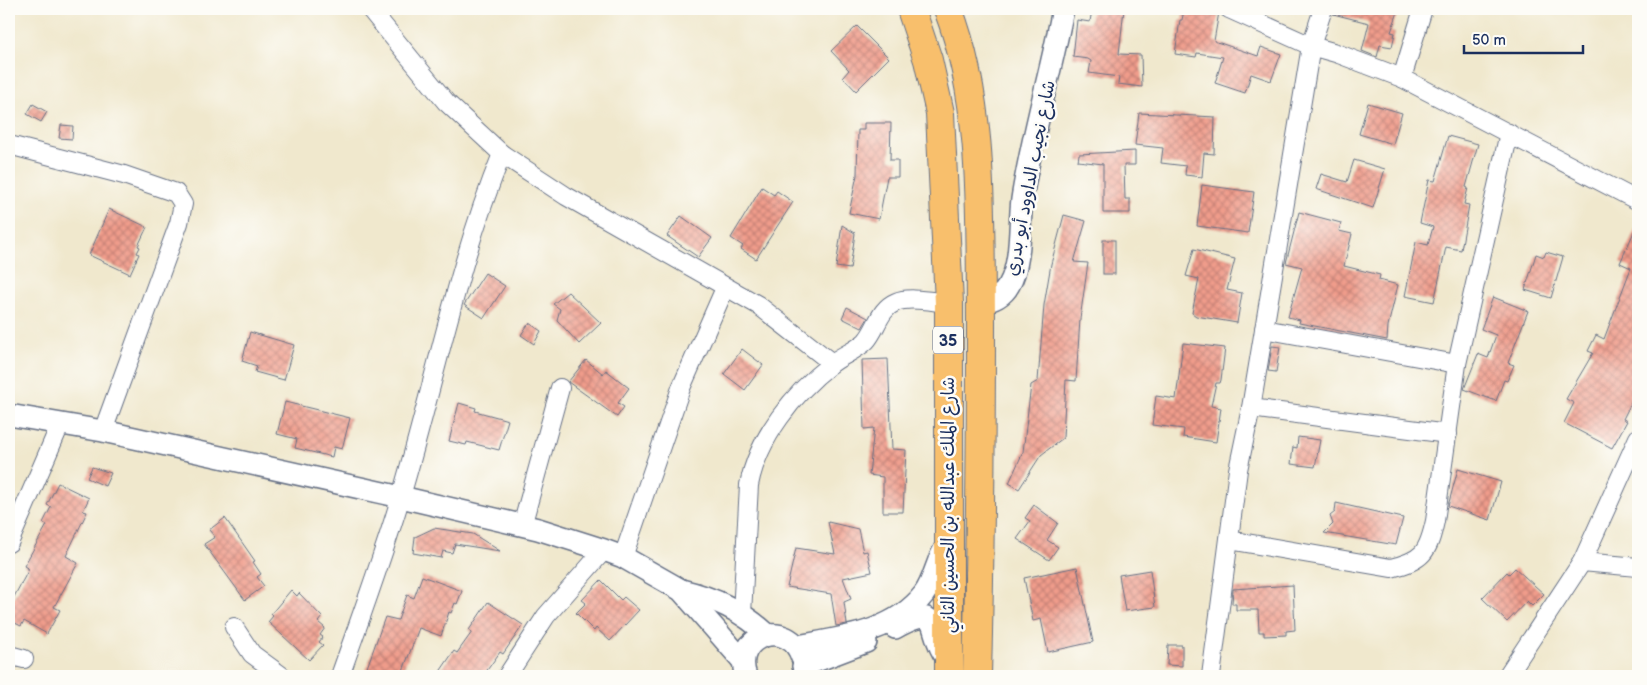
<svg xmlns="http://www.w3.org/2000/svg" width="1647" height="685" viewBox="0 0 1647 685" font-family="'Balsamiq Sans','Playpen Sans Arabic',sans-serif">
  <defs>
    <pattern id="building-cross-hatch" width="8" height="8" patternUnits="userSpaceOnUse" patternTransform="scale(1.25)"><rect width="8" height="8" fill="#f09c8b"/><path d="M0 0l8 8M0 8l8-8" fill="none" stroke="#c28075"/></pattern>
  </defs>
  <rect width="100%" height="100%" fill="#fdfcf7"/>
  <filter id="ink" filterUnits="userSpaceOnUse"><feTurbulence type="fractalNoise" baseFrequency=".02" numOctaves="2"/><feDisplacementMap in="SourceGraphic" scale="10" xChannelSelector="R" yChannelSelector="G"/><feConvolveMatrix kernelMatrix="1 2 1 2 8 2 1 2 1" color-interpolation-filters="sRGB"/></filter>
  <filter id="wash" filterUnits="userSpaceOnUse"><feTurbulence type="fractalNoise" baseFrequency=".0096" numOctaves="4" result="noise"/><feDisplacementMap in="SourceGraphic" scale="20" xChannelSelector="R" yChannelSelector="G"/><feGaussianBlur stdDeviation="1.12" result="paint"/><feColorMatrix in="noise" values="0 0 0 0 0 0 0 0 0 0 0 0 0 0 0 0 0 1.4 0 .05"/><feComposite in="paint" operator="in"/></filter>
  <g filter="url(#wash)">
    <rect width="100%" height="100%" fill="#f0e8cd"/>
    <g id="blocks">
      <g fill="url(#building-cross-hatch)">
        <path d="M 1092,9 L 1124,9 L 1119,54 L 1141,55 L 1142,87 L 1118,84 L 1119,77 L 1089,73 L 1091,61 L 1088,59 L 1073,57 L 1077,20 L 1090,22 Z"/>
        <path d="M 1204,9 L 1219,12 L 1214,41 L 1258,56 L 1261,47 L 1281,54 L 1271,81 L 1251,74 L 1245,93 L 1215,83 L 1223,57 L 1197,53 L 1196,57 L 1175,54 L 1180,20 L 1182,20 L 1184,10 L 1204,14 Z"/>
        <path d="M 1333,9 L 1399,9 L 1391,32 L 1395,33 L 1392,47 L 1380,45 L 1377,57 L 1362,51 L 1369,23 L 1333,14 Z"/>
        <path d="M 857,26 L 889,58 L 856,91 L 843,77 L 849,70 L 831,51 Z"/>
        <path d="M 1368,103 L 1402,113 L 1393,144 L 1359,134 Z"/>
        <path d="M 33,104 L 47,112 L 41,122 L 27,114 Z"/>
        <path d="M 1139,113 L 1215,117 L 1214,154 L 1204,153 L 1202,177 L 1185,175 L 1186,166 L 1161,163 L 1163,148 L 1135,145 Z"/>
        <path d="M 864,123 L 891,123 L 890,160 L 898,160 L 898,177 L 887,177 L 879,219 L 849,213 L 857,175 L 858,130 L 864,130 Z"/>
        <path d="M 61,125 L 73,126 L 72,139 L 59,138 Z"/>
        <path d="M 1448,136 L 1478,144 L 1466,187 L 1468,188 L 1464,204 L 1469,205 L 1461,250 L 1446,247 L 1434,302 L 1405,296 L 1416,242 L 1428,245 L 1433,227 L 1420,223 L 1429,180 L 1435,181 Z"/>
        <path d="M 1135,151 L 1135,165 L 1124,165 L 1125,199 L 1130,199 L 1130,213 L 1103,213 L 1103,164 L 1078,161 L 1079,154 Z"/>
        <path d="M 1354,160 L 1385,169 L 1373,208 L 1316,189 L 1321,174 L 1347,182 Z"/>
        <path d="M 1202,185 L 1254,192 L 1248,233 L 1197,226 Z"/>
        <path d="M 762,187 L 774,195 L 777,191 L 793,202 L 756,259 L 741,249 L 743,246 L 731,238 Z"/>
        <path d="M 109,209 L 147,227 L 138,246 L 140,247 L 137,253 L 139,254 L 130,274 L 89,255 Z"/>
        <path d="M 1299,212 L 1341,223 L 1339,231 L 1352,234 L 1344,266 L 1380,275 L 1379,280 L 1398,285 L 1388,326 L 1387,340 L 1299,323 L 1300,320 L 1288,317 L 1302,267 L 1286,263 Z"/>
        <path d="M 1064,215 L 1086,221 L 1074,262 L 1088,263 L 1080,319 L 1076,381 L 1066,380 L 1063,438 L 1041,455 L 1019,489 L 1009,483 L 1023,452 L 1031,385 L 1038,381 L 1044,305 L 1051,264 Z"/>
        <path d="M 681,216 L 712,238 L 698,257 L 667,236 Z"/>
        <path d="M 1638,223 L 1638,389 L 1623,419 L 1627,421 L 1612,448 L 1564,423 L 1574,403 L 1566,399 L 1593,353 L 1588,351 L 1596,335 L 1604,339 L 1631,268 L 1620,263 Z"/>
        <path d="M 842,225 L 855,233 L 850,269 L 836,267 Z"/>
        <rect x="1103" y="240" width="12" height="34"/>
        <path d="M 1194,249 L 1235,259 L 1227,290 L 1242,293 L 1237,323 L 1196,316 L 1192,313 L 1199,279 L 1186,276 Z"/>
        <path d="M 1546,252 L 1563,257 L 1551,298 L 1525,290 L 1536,254 L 1544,257 Z"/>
        <path d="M 485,273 L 505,286 L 484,318 L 464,305 Z"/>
        <path d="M 568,292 L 601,323 L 579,344 L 557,320 L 560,309 L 553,304 Z"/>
        <path d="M 1493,297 L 1528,311 L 1508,363 L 1514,365 L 1507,381 L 1504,380 L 1496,401 L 1464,389 L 1478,354 L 1488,358 L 1496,335 L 1481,329 Z"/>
        <path d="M 847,307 L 868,318 L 862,328 L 842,318 Z"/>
        <path d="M 529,323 L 541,331 L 534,344 L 521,335 Z"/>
        <path d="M 250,332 L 294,345 L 284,380 L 255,372 L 257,366 L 242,361 Z"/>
        <path d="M 1183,343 L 1225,348 L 1221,380 L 1220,383 L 1216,383 L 1211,406 L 1221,408 L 1216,442 L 1183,437 L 1184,429 L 1152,425 L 1156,396 L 1176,399 Z"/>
        <path d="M 1272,346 L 1280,347 L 1276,372 L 1268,371 Z"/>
        <path d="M 742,349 L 763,365 L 745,390 L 724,374 Z"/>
        <path d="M 888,359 L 892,449 L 906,450 L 903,512 L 883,512 L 883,477 L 869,475 L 874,428 L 864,429 L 862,360 Z"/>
        <path d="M 586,360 L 603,374 L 606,370 L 629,388 L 618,403 L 624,407 L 617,417 L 568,382 Z"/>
        <path d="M 285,402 L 350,418 L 342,449 L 334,447 L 332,457 L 295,448 L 297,439 L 277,434 Z"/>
        <path d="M 459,403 L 476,408 L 475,411 L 508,420 L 499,450 L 467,442 L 466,445 L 449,441 Z"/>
        <path d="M 1298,437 L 1320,440 L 1315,467 L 1291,464 L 1293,447 L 1297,448 Z"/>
        <path d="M 92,467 L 111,473 L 105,486 L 87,478 Z"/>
        <path d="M 1458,469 L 1501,482 L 1490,520 L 1448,506 Z"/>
        <path d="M 58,483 L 89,498 L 83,511 L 87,512 L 66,556 L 78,563 L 54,607 L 60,610 L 47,634 L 24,621 L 21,626 L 9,620 L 9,606 L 29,569 L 24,566 L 47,525 L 43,523 L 51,507 L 47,505 Z"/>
        <path d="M 1336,503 L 1403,518 L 1396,545 L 1324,533 L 1333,524 L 1330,516 L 1335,512 Z"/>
        <path d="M 1034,505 L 1058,523 L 1047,540 L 1058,547 L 1049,560 L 1017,539 L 1030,521 L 1025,518 Z"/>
        <path d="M 225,518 L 255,561 L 253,562 L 261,574 L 257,577 L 264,586 L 245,600 L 204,544 L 215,537 L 209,530 Z"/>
        <path d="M 828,522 L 858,529 L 863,552 L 867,551 L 872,572 L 843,578 L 851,599 L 844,602 L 847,624 L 836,626 L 831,594 L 787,587 L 796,548 L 835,554 Z"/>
        <path d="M 434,528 L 473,534 L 500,551 L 455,544 L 452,553 L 443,551 L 441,558 L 413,553 L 415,537 Z"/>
        <path d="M 1077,567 L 1093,642 L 1048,652 L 1041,619 L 1033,621 L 1024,578 Z"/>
        <path d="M 1515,568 L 1544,594 L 1532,606 L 1527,601 L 1507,622 L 1482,598 L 1507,572 L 1509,574 Z"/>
        <path d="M 1150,570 L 1155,607 L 1125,611 L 1119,575 Z"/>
        <path d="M 422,576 L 462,591 L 457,604 L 455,603 L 451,613 L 449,612 L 441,636 L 419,628 L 401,676 L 364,676 L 385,617 L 398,620 L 407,595 L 414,598 Z"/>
        <path d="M 601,580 L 621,600 L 624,597 L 639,610 L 610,641 L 596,628 L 594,631 L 576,613 L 586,603 L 582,600 Z"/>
        <path d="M 1293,585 L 1295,630 L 1286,631 L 1286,635 L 1264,636 L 1264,632 L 1259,632 L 1258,610 L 1236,610 L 1236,604 L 1232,604 L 1233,589 Z"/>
        <path d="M 291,590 L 297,596 L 299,593 L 322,617 L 318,622 L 325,628 L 320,635 L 323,637 L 319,642 L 323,645 L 309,660 L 268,622 L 273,616 L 271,614 Z"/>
        <path d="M 488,602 L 523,625 L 503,654 L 500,652 L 483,676 L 437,676 L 454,651 L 457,653 L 472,632 L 469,630 Z"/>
        <path d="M 1168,645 L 1182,645 L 1182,666 L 1167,665 Z"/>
      </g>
    </g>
  </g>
  <g filter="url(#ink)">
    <use href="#blocks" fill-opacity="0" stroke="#667085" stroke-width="1"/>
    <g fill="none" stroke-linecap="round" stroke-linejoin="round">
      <defs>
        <g id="minor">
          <path d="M 370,9 L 446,102 L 502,154 L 566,196 L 758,305 L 832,363"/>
          <path d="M 1229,9 L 1311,46 L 1336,53 L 1402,78 L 1638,201"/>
          <path d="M 1402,78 L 1423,9"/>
          <path d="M 9,145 L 124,175 L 176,193 L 183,204 L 179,223 L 103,431"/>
          <path d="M 1264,329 L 1457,364"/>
          <path d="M 1251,408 L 1448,434"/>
          <path d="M 522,526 L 560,388"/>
          <path d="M 1229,540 L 1391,568 C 1423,560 1428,553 1435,521 L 1457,364 L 1509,133"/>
          <path d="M 9,543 L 60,425"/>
          <path d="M 623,557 L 681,388 L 725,288"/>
          <path d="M 1582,562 L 1638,567"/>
          <path d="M 742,614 L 749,485 C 758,438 794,393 831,364 C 842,355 856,351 866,341 C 877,329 879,309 896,302 C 910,296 934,302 949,303"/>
          <path d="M 234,627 L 252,654 L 282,676"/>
          <path d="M 9,655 L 24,659"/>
          <path d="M 340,676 C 361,616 383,557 401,496 C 435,382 457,264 502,154"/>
          <path d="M 507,676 L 546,616 L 604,550"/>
          <path d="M 1211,676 L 1238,470 L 1251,408 L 1311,46 L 1323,9"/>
          <path d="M 1507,676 L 1582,562 L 1638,438"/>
        </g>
        <g id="tertiary">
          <path d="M 981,302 C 992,301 1003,296 1009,285 C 1022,263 1019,224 1022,199 C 1032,135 1051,72 1063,9"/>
          <path d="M 9,415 L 103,431 L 401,497 L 538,529 L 604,550 L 623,557 L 681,590 L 743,661"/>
          <path d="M 681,590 C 715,598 742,611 768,635"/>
          <path d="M 895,628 C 944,601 926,631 946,657"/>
          <path d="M 797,646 C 841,638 894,633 924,594 C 935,579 936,560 947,545"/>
          <path d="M 803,666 L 866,642"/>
          <path d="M 746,676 C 731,635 790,617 802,658"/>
        </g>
        <g id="trunk">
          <path d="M 911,9 L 928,60 L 940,113 L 949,303 L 949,676"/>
          <path d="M 948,9 C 985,105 980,220 981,322 C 981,440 980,558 977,676"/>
        </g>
      </defs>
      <use href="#minor" stroke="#667085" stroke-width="20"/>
      <use href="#tertiary" stroke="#667085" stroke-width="24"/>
      <use href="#trunk" stroke="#667085" stroke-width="30"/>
      <use href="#minor" stroke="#fff" stroke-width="18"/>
      <use href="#tertiary" stroke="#fff" stroke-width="21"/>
      <use href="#trunk" stroke="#f8bf6c" stroke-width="28"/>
    </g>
  </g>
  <g text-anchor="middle" stroke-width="5" stroke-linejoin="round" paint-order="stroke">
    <rect fill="#fdfcf7" stroke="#5f6c8c" stroke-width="1" x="933" y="326.5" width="30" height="27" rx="4"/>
    <g font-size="16" font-weight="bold" fill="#1b2f5e">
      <text x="948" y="346">35</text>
    </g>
    <g font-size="18" fill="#1b2f5e" stroke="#fdfcf7">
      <text transform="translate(1030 178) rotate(-79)" y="6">شارع نجيب الداوود أبو بدري</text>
      <text transform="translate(948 505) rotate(-90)" y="6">شارع الملك عبدالله بن الحسين الثاني</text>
    </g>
  </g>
  <rect width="1647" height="685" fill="none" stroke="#fdfcf7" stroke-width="30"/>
  <path d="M1464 45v8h119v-8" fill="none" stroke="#1b2f5e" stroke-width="2.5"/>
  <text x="1472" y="45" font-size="15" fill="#1b2f5e" stroke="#fdfcf7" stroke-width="4" paint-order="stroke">50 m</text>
</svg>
